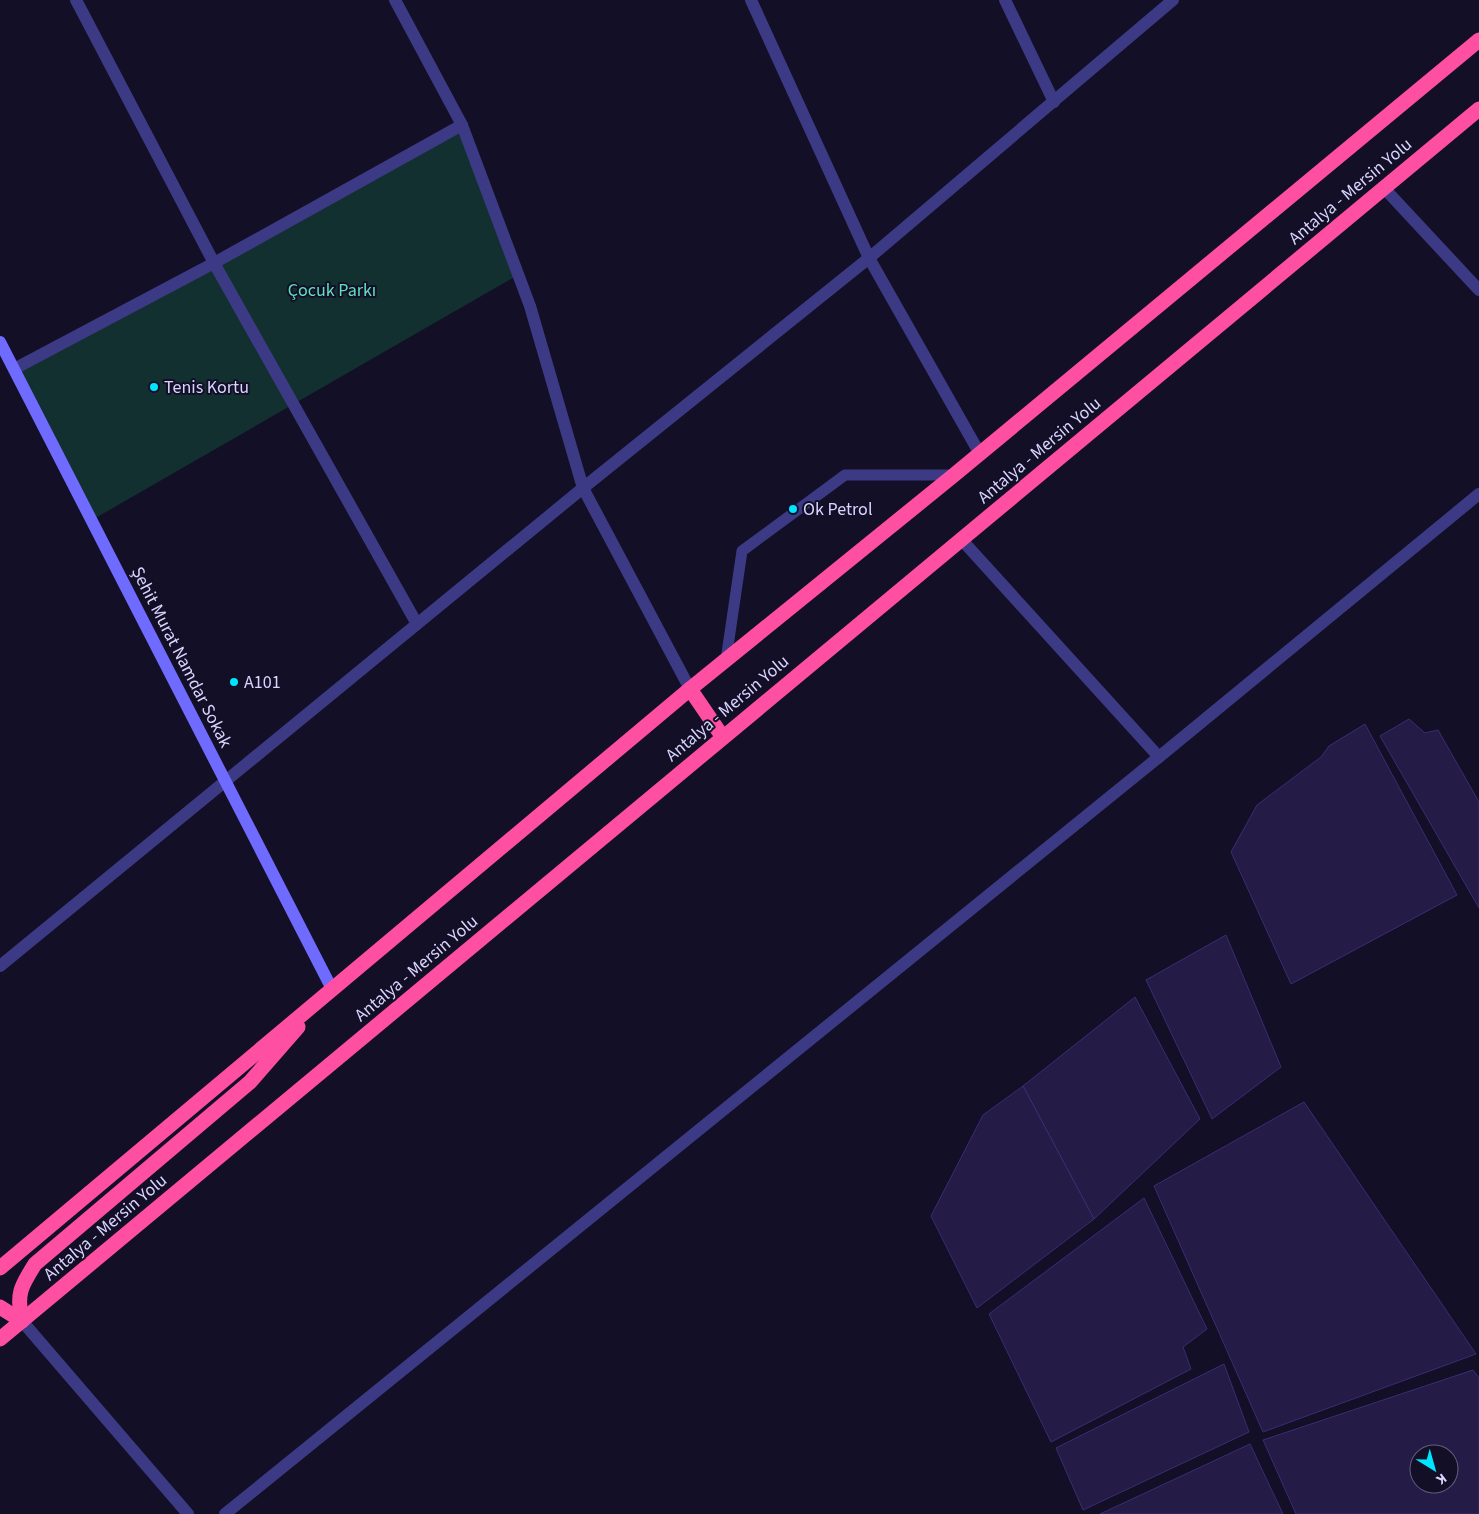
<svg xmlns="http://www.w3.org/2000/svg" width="1479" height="1514" viewBox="0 0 1479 1514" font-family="'Source Sans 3',sans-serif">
  <rect width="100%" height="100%" fill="#130f26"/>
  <path fill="#12302f" d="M 462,125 L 518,275 L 92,520 L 14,369 Z"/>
  <g fill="#241b47" stroke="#3b2d73" fill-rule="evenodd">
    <path d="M 1409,719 L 1425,733 L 1438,730 L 1479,802 L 1479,908 L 1380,736 Z"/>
    <path d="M 1365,724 L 1457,895 L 1291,984 L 1231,852 L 1257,805 L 1321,757 L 1329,746 Z"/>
    <path d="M 1226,935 L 1281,1067 L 1212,1119 L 1146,980 Z"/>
    <path d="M 1135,997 L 1200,1119 L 1094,1219 L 1023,1086 Z"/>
    <path d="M 1023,1086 L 1094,1219 L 977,1308 L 931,1216 L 983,1115 Z"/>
    <path d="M 1304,1102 L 1476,1354 L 1263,1432 L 1154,1186 Z"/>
    <path d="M 1144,1198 L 1207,1329 L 1183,1347 L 1191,1369 L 1051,1442 L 989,1314 Z"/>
    <path d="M 1224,1364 L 1249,1432 L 1083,1510 L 1056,1448 Z"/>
    <path d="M 1473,1370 L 1479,1378 L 1479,1514 L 1296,1514 L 1263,1440 ZM 1419,1454 L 1449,1454 L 1449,1484 L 1419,1484 Z"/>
    <path d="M 1250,1444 L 1283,1514 L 1100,1514 Z"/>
  </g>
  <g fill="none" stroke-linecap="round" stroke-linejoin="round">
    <path stroke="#3d3a85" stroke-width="11" d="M 726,660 L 742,551 L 845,475 L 954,475"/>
    <g stroke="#3d3a85" stroke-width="12">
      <path d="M 76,0 L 214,263 L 417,624"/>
      <path d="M 395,0 L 462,125 L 530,306 L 583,488 L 690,689"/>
      <path d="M 751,0 L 869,258 L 980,454"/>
      <path d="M 1005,0 L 1054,102"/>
      <path d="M 1384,188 L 1479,290"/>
      <path d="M 14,369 L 214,263 L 462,125"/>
      <path d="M 961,539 L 1159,757"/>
      <path d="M 0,966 L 583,488 L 869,258 L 1173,0"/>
      <path d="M 22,1321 L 188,1514"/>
      <path d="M 225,1514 L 1159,757 L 1479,494"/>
    </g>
    <path stroke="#6f6bff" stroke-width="12" d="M 0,342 L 332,989"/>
    <g stroke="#ff4fa3" stroke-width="15">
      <path d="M 690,689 L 722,736"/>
      <path d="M 0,1268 L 690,689 L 954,475 L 1479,40"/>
      <path d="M 0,1307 L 22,1321"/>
      <path d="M 22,1321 C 16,1294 21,1286 35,1264 L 250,1082 L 298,1027"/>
      <path d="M 0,1339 L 1479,109"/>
    </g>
  </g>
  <g fill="#00e5ff" stroke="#130f26" stroke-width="2">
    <circle cx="154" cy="387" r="5"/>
    <circle cx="793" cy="509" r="5"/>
    <circle cx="234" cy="682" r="5"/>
  </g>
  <g text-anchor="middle" stroke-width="4" stroke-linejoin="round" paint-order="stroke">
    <g font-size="18" fill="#d9d4ff" stroke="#130f26">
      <text transform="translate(1350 191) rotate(-40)" y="6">Antalya - Mersin Yolu</text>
      <text transform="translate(1039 450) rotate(-40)" y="6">Antalya - Mersin Yolu</text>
      <text transform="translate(182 657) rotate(63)" y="6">Şehit Murat Namdar Sokak</text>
      <text transform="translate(727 708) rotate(-40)" y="6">Antalya - Mersin Yolu</text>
      <text transform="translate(416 968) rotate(-40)" y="6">Antalya - Mersin Yolu</text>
      <text transform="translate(105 1227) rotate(-40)" y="6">Antalya - Mersin Yolu</text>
    </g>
    <g font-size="18" fill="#5fe0c0" stroke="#130f26">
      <text x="332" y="296">Çocuk Parkı</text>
    </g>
    <g font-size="18" fill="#d9d4ff" stroke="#130f26" text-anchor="start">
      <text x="164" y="393">Tenis Kortu</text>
      <text x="803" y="515">Ok Petrol</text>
      <text x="244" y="688">A101</text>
    </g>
  </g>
  <g transform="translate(1434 1469) rotate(143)"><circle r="24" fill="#130f26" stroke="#625e7d"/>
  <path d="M0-4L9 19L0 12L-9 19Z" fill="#00e5ff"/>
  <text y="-8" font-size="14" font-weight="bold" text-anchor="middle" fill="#d9d4ff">K</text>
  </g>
</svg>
